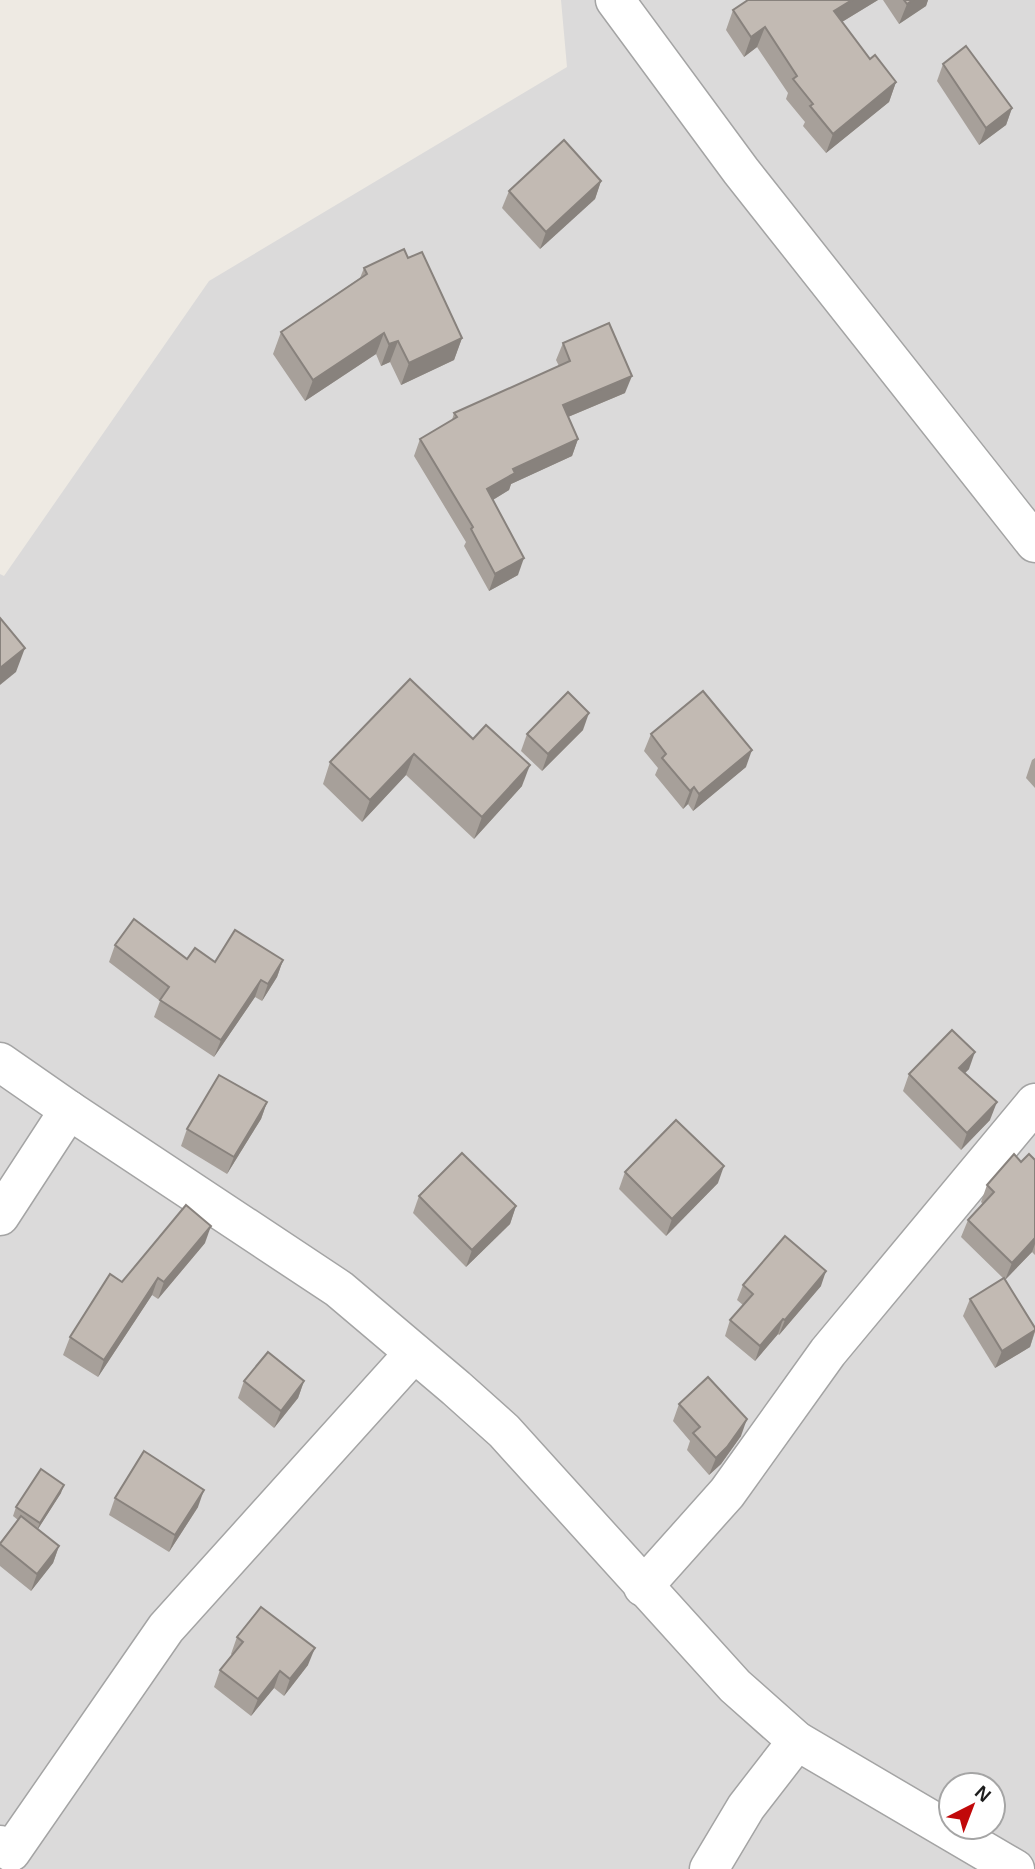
<svg xmlns="http://www.w3.org/2000/svg" width="1035" height="1869" viewBox="0 0 1035 1869" font-family="Helvetica,sans-serif">
  <rect width="100%" height="100%" fill="#eeeae3"/>
  <path fill="#dbdada" fill-rule="evenodd" d="M 561,0 L 1035,0 L 1035,1869 L 0,1869 L 0,574 L 4,576 L 209,281 L 567,67 ZM 951,1785 L 993,1785 L 993,1827 L 951,1827 Z"/>
  <g fill="none" stroke-linecap="round" stroke-linejoin="round">
    <defs>
      <g id="minor">
        <path d="M 615,0 L 741,171 L 1035,543"/>
        <path d="M 0,1062 L 69,1110 L 0,1216"/>
        <path d="M 69,1110 L 339,1289 L 456,1388 L 504,1431 L 735,1686 L 797,1741 L 1015,1869"/>
        <path d="M 643,1587 L 727,1493 L 828,1352 L 1035,1103"/>
        <path d="M 0,1845 L 11,1852 L 166,1628 L 414,1353"/>
        <path d="M 709,1869 L 746,1807 L 797,1741"/>
      </g>
    </defs>
    <use href="#minor" stroke="#a4a4a4" stroke-width="41"/>
    <use href="#minor" stroke="#fff" stroke-width="38"/>
  </g>
  <g fill="#a7a09a">
    <path d="M 878,0 L 842,22 L 870,59 L 896,82 L 889,102 L 826,153 L 803,126 L 805,122 L 786,99 L 788,93 L 757,47 L 744,57 L 726,30 L 733,10 Z"/>
    <path d="M 883,0 L 928,0 L 926,6 L 899,24 Z"/>
    <path d="M 943,64 L 1012,108 L 1006,125 L 979,145 L 937,81 Z"/>
    <path d="M 601,181 L 595,199 L 540,249 L 502,208 L 509,191 Z"/>
    <path d="M 408,258 L 462,338 L 454,360 L 401,385 L 390,362 L 381,366 L 376,354 L 305,401 L 273,354 L 281,332 L 360,278 L 364,268 Z"/>
    <path d="M 563,343 L 625,393 L 568,417 L 578,439 L 572,456 L 511,484 L 509,490 L 493,500 L 518,575 L 489,591 L 464,546 L 466,542 L 414,456 L 420,439 L 452,420 L 454,413 L 559,366 L 556,360 Z"/>
    <path d="M 410,679 L 522,786 L 474,839 L 406,775 L 362,822 L 323,784 L 330,762 Z"/>
    <path d="M 583,730 L 542,771 L 521,751 L 527,734 Z"/>
    <path d="M 651,734 L 746,767 L 693,811 L 688,804 L 683,809 L 655,775 L 658,768 L 644,751 Z"/>
    <path d="M 1035,758 L 1035,788 L 1026,778 L 1032,760 Z"/>
    <path d="M 115,945 L 187,959 L 215,962 L 283,960 L 277,977 L 262,1001 L 255,997 L 214,1057 L 154,1017 L 160,1001 L 109,962 Z"/>
    <path d="M 969,1069 L 965,1073 L 990,1120 L 961,1150 L 903,1091 L 909,1074 Z"/>
    <path d="M 267,1102 L 261,1119 L 227,1174 L 181,1146 L 187,1129 Z"/>
    <path d="M 1035,1160 L 1035,1255 L 1032,1252 L 1005,1280 L 961,1237 L 968,1220 L 983,1204 L 981,1202 L 987,1185 L 1021,1162 Z"/>
    <path d="M 625,1172 L 718,1183 L 666,1236 L 619,1189 Z"/>
    <path d="M 419,1196 L 516,1206 L 510,1224 L 466,1267 L 413,1213 Z"/>
    <path d="M 205,1243 L 158,1299 L 152,1295 L 98,1377 L 63,1355 L 70,1337 L 122,1282 Z"/>
    <path d="M 743,1285 L 821,1286 L 779,1335 L 778,1334 L 755,1361 L 725,1336 L 730,1320 L 743,1305 L 737,1300 Z"/>
    <path d="M 970,1299 L 1035,1328 L 1035,1332 L 1030,1347 L 995,1368 L 963,1316 Z"/>
    <path d="M 244,1381 L 304,1381 L 298,1398 L 274,1428 L 238,1398 Z"/>
    <path d="M 679,1404 L 741,1436 L 721,1464 L 709,1475 L 687,1450 L 690,1441 L 673,1421 Z"/>
    <path d="M 61,1493 L 38,1529 L 59,1546 L 53,1563 L 31,1591 L 0,1566 L 0,1542 L 18,1520 L 13,1516 L 16,1507 Z"/>
    <path d="M 115,1498 L 198,1507 L 169,1552 L 109,1515 Z"/>
    <path d="M 237,1637 L 308,1665 L 284,1696 L 274,1688 L 251,1716 L 214,1687 L 220,1670 L 232,1655 L 231,1654 Z"/>
  </g>
  <g fill="#88827d">
    <path d="M 852,0 L 878,0 L 827,31 L 834,11 Z"/>
    <path d="M 913,0 L 928,0 L 926,6 L 899,24 L 907,4 Z"/>
    <path d="M 765,27 L 757,47 L 744,57 L 751,37 Z"/>
    <path d="M 896,82 L 889,102 L 826,153 L 833,134 Z"/>
    <path d="M 1012,108 L 1006,125 L 979,145 L 986,128 Z"/>
    <path d="M 601,181 L 595,199 L 540,249 L 546,232 Z"/>
    <path d="M 384,333 L 376,354 L 305,401 L 313,380 Z"/>
    <path d="M 462,338 L 454,360 L 401,385 L 409,363 Z"/>
    <path d="M 398,341 L 390,362 L 381,366 L 389,344 Z"/>
    <path d="M 632,376 L 625,393 L 556,422 L 563,405 Z"/>
    <path d="M 578,439 L 572,456 L 511,484 L 509,490 L 481,507 L 487,489 L 513,469 Z"/>
    <path d="M 524,558 L 518,575 L 489,591 L 495,574 Z"/>
    <path d="M 25,648 L 16,672 L 0,685 L 0,668 Z"/>
    <path d="M 589,713 L 583,730 L 542,771 L 548,754 Z"/>
    <path d="M 752,750 L 746,767 L 693,811 L 699,794 Z"/>
    <path d="M 414,754 L 406,775 L 362,822 L 370,800 Z"/>
    <path d="M 530,765 L 522,786 L 474,839 L 482,817 Z"/>
    <path d="M 694,787 L 688,804 L 683,809 L 690,791 Z"/>
    <path d="M 283,960 L 277,977 L 262,1001 L 268,984 Z"/>
    <path d="M 261,980 L 255,997 L 214,1057 L 221,1040 Z"/>
    <path d="M 975,1052 L 969,1069 L 953,1085 L 959,1068 Z"/>
    <path d="M 267,1102 L 261,1119 L 227,1174 L 234,1157 Z"/>
    <path d="M 997,1102 L 990,1120 L 961,1150 L 967,1133 Z"/>
    <path d="M 724,1166 L 718,1183 L 666,1236 L 672,1219 Z"/>
    <path d="M 516,1206 L 510,1224 L 466,1267 L 472,1250 Z"/>
    <path d="M 211,1226 L 205,1243 L 158,1299 L 164,1282 Z"/>
    <path d="M 1035,1238 L 1035,1244 L 1032,1252 L 1005,1280 L 1012,1263 Z"/>
    <path d="M 826,1271 L 821,1286 L 779,1335 L 785,1320 Z"/>
    <path d="M 158,1278 L 152,1295 L 98,1377 L 104,1360 Z"/>
    <path d="M 783,1319 L 778,1334 L 755,1361 L 760,1346 Z"/>
    <path d="M 1035,1330 L 1030,1347 L 995,1368 L 1002,1351 Z"/>
    <path d="M 304,1381 L 298,1398 L 274,1428 L 281,1411 Z"/>
    <path d="M 747,1419 L 741,1436 L 721,1464 L 709,1475 L 716,1458 Z"/>
    <path d="M 64,1485 L 61,1493 L 36,1532 L 40,1523 Z"/>
    <path d="M 204,1490 L 198,1507 L 169,1552 L 175,1535 Z"/>
    <path d="M 59,1546 L 53,1563 L 31,1591 L 37,1574 Z"/>
    <path d="M 315,1648 L 308,1665 L 284,1696 L 290,1679 Z"/>
    <path d="M 280,1671 L 274,1688 L 251,1716 L 258,1699 Z"/>
  </g>
  <g fill="#c2bab3" stroke="#88827d" stroke-width="2">
    <path d="M 748,0 L 852,0 L 834,11 L 870,59 L 875,55 L 896,82 L 833,134 L 810,106 L 813,104 L 793,79 L 797,76 L 765,27 L 751,37 L 733,10 Z"/>
    <path d="M 904,0 L 913,0 L 907,4 Z"/>
    <path d="M 966,46 L 1012,108 L 986,128 L 943,64 Z"/>
    <path d="M 564,140 L 601,181 L 546,232 L 509,191 Z"/>
    <path d="M 404,249 L 408,258 L 422,252 L 462,338 L 409,363 L 398,341 L 389,344 L 384,333 L 313,380 L 281,332 L 367,274 L 364,268 Z"/>
    <path d="M 609,323 L 632,376 L 563,405 L 578,439 L 513,469 L 515,473 L 487,489 L 524,558 L 495,574 L 471,529 L 473,527 L 420,439 L 457,417 L 454,413 L 570,361 L 563,343 Z"/>
    <path d="M 0,618 L 25,648 L 0,668 Z"/>
    <path d="M 410,679 L 473,739 L 486,725 L 530,765 L 482,817 L 414,754 L 370,800 L 330,762 Z"/>
    <path d="M 703,691 L 752,750 L 699,794 L 694,787 L 690,791 L 662,758 L 666,754 L 651,734 Z"/>
    <path d="M 568,692 L 589,713 L 548,754 L 527,734 Z"/>
    <path d="M 134,919 L 187,959 L 195,948 L 215,962 L 235,930 L 283,960 L 268,984 L 261,980 L 221,1040 L 160,1000 L 169,987 L 115,945 Z"/>
    <path d="M 952,1030 L 975,1052 L 959,1068 L 997,1102 L 967,1133 L 909,1074 Z"/>
    <path d="M 219,1075 L 267,1102 L 234,1157 L 187,1129 Z"/>
    <path d="M 676,1120 L 724,1166 L 672,1219 L 625,1172 Z"/>
    <path d="M 462,1153 L 516,1206 L 472,1250 L 419,1196 Z"/>
    <path d="M 1014,1154 L 1021,1162 L 1029,1154 L 1035,1160 L 1035,1238 L 1012,1263 L 968,1220 L 994,1192 L 987,1185 Z"/>
    <path d="M 186,1205 L 211,1226 L 164,1282 L 158,1278 L 104,1360 L 70,1337 L 110,1274 L 122,1282 Z"/>
    <path d="M 785,1236 L 826,1271 L 785,1320 L 783,1319 L 760,1346 L 730,1320 L 753,1294 L 743,1285 Z"/>
    <path d="M 1004,1278 L 1035,1328 L 1035,1330 L 1002,1351 L 970,1299 Z"/>
    <path d="M 268,1352 L 304,1381 L 281,1411 L 244,1381 Z"/>
    <path d="M 708,1377 L 747,1419 L 727,1447 L 716,1458 L 693,1433 L 700,1427 L 679,1404 Z"/>
    <path d="M 144,1451 L 204,1490 L 175,1535 L 115,1498 Z"/>
    <path d="M 41,1469 L 64,1485 L 40,1523 L 16,1507 Z"/>
    <path d="M 21,1516 L 59,1546 L 37,1574 L 0,1544 Z"/>
    <path d="M 261,1607 L 315,1648 L 290,1679 L 280,1671 L 258,1699 L 220,1670 L 243,1642 L 237,1637 Z"/>
  </g>
  <g transform="translate(972 1806) rotate(42)"><circle r="33" fill="#ffffff" stroke="#a5a5a5" stroke-width="2"/>
  <path d="M0-5L12 26L0 18L-12 26Z" fill="#c1090a"/>
  <text y="-10" font-size="19" font-weight="bold" text-anchor="middle" fill="#1d1d1d">N</text>
  </g>
</svg>
